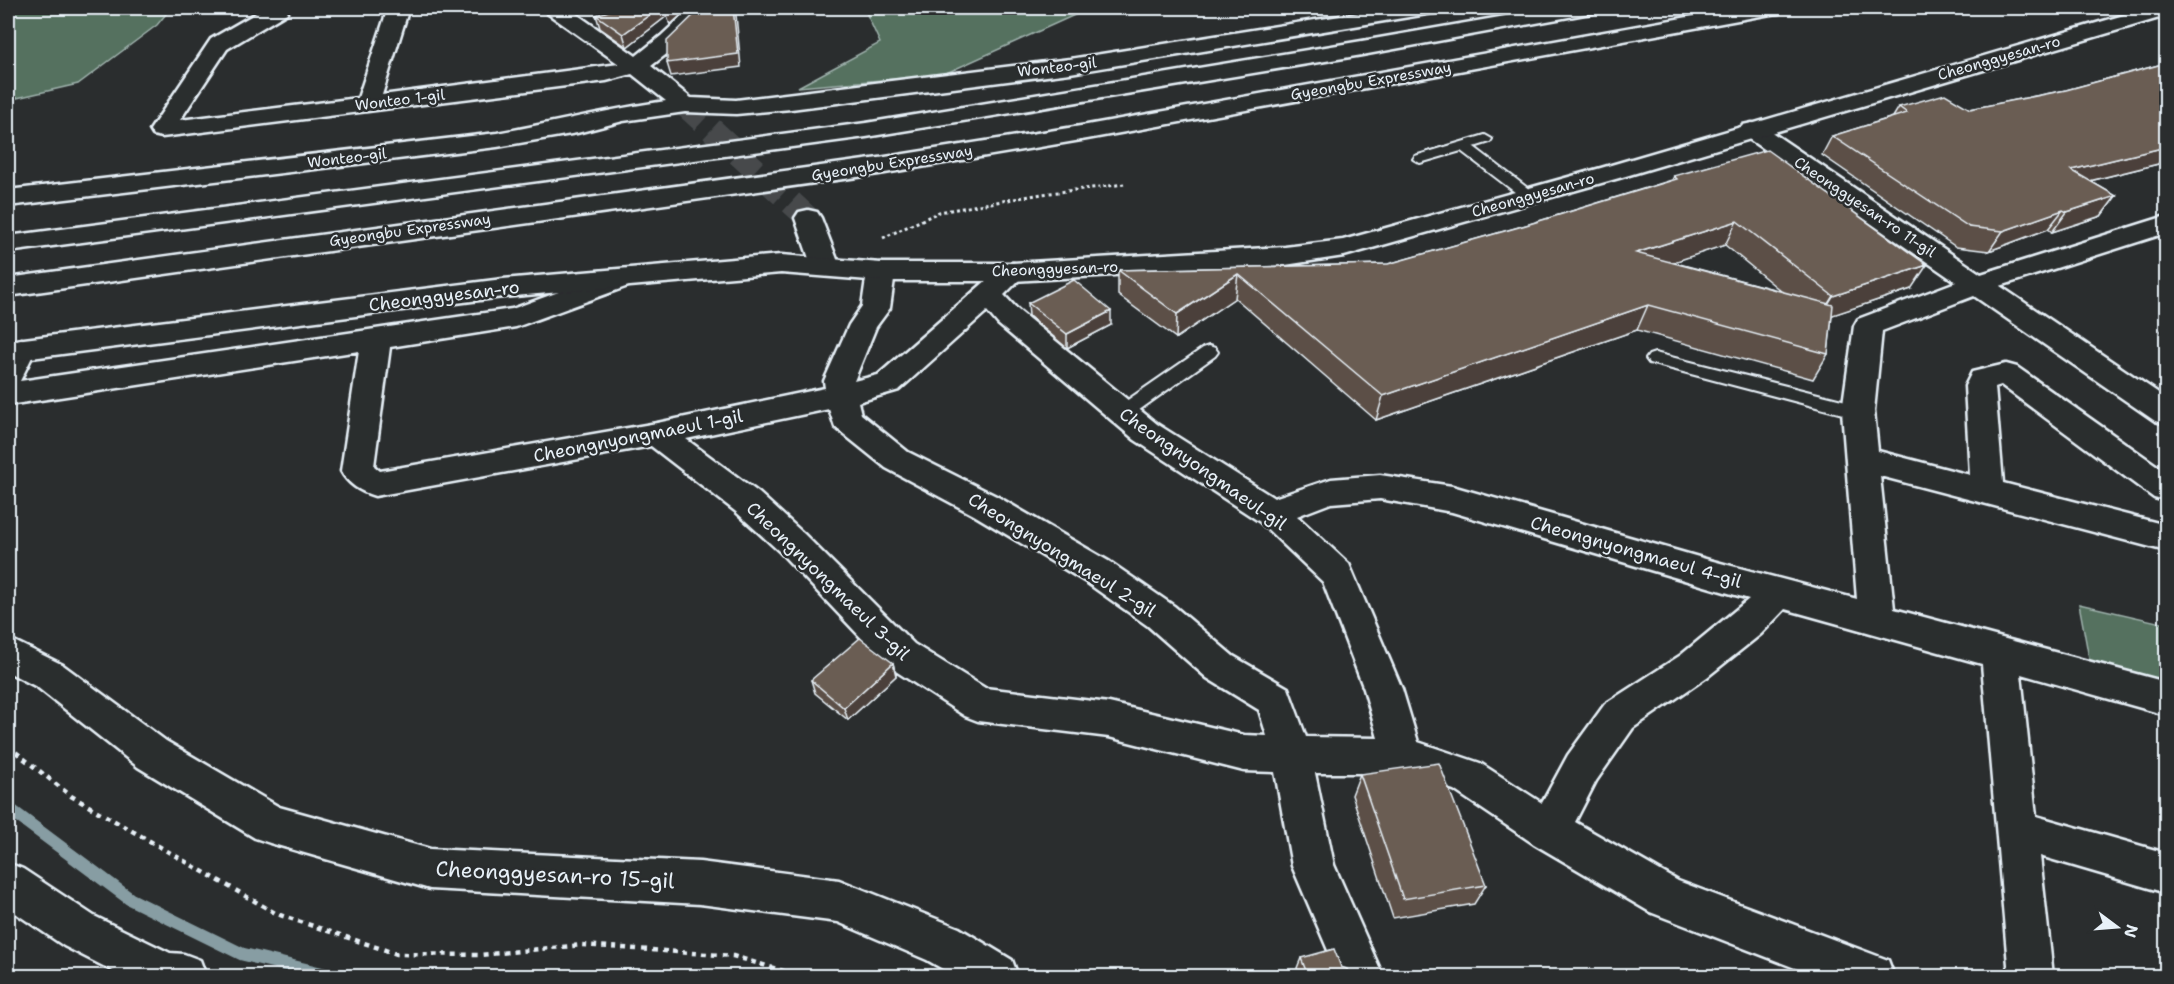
<svg xmlns="http://www.w3.org/2000/svg" width="2174" height="984" viewBox="0 0 2174 984" font-family="'Shantell Sans',sans-serif">
  <rect width="100%" height="100%" fill="#2a2d2e"/>
  <filter id="ink" filterUnits="userSpaceOnUse"><feTurbulence type="fractalNoise" baseFrequency=".0167" numOctaves="2"/><feDisplacementMap in="SourceGraphic" scale="12" xChannelSelector="R" yChannelSelector="G"/><feConvolveMatrix kernelMatrix="1 2 1 2 8 2 1 2 1" color-interpolation-filters="sRGB"/></filter>
  <g filter="url(#ink)">
    <g fill="#55715f" stroke="#9eb1ac" stroke-width="1.5">
      <path d="M 8,8 L 171,8 L 157,25 L 78,84 L 8,100 Z"/>
      <path d="M 864,8 L 1090,8 L 942,75 L 798,87 L 880,43 Z"/>
      <path d="M 2079,604 L 2166,624 L 2166,687 L 2091,669 Z"/>
    </g>
    <g fill="none" stroke-linecap="round" stroke-linejoin="round">
      <g stroke="#879da3" stroke-width="13">
        <path d="M 8,808 L 130,899 L 242,954 L 332,976"/>
        <path d="M 539,976 L 665,976"/>
      </g>
      <path stroke="#464a4c" stroke-width="24" stroke-dasharray="24 12" stroke-linecap="butt" d="M 685,105 L 808,218"/>
      <defs>
        <g id="lane">
          <path d="M 1485,135 L 1492,139 L 1490,142 L 1474,147 L 1534,193 L 1537,196 L 1534,199 L 1524,199 L 1461,151 L 1420,163 L 1413,159 L 1415,156 Z"/>
          <path d="M 1209,346 L 1215,348 L 1218,352 L 1215,356 L 1128,418 L 1122,420 L 1116,418 L 1113,413 L 1116,408 L 1203,348 Z"/>
          <path d="M 1655,353 L 1858,404 L 1864,406 L 1867,411 L 1864,416 L 1858,418 L 1649,363 L 1646,359 L 1649,355 Z"/>
        </g>
        <g id="street">
          <path d="M 265,8 L 290,8 L 287,13 L 227,49 L 180,120 L 358,98 L 388,8 L 409,8 L 382,95 L 619,64 L 547,13 L 545,8 L 568,8 L 636,56 L 661,36 L 691,8 L 713,8 L 677,46 L 651,66 L 691,98 L 736,100 L 1070,59 L 1391,8 L 1438,8 L 1435,13 L 1427,14 L 1070,73 L 791,109 L 736,114 L 685,112 L 623,121 L 577,133 L 497,147 L 8,206 L 8,190 L 497,133 C 554,123 609,109 666,101 L 632,74 L 606,81 L 162,137 L 153,135 L 150,130 L 211,39 Z"/>
          <path d="M 1752,123 L 1761,125 L 1981,274 L 2166,216 L 2166,233 L 2000,286 L 2166,398 L 2166,424 L 2155,421 L 1974,296 L 1882,331 L 1874,411 L 1878,451 L 1970,475 L 1965,386 L 1972,372 L 2006,364 L 2017,367 L 2166,472 L 2166,501 L 2154,498 L 2001,385 L 1995,387 L 2003,483 L 2166,525 L 2166,551 L 1880,476 L 1894,609 L 2166,682 L 2166,715 L 2021,674 L 2036,816 L 2166,853 L 2166,893 L 2040,856 L 2053,976 L 2009,976 L 1982,664 L 1785,609 L 1761,634 L 1707,677 L 1633,728 L 1596,781 L 1575,822 L 1678,881 L 1888,960 L 1894,976 L 1816,976 L 1650,912 L 1534,844 L 1454,790 L 1402,773 L 1315,773 L 1334,865 L 1383,976 L 1339,976 L 1292,866 L 1275,772 L 1244,771 L 1109,737 L 978,721 L 965,716 L 888,666 L 780,552 L 735,511 L 651,446 L 375,496 C 361,492 348,484 341,471 L 359,351 L 8,405 L 8,347 L 11,342 L 21,339 L 31,342 L 36,349 L 20,381 L 512,309 L 611,273 L 621,270 L 631,273 L 635,279 L 631,285 L 516,327 L 390,347 L 374,466 L 380,471 L 657,423 L 825,388 L 824,381 L 849,325 L 862,306 L 867,272 L 871,266 L 881,263 L 891,266 L 895,272 L 890,308 L 876,327 L 854,381 L 878,375 L 1003,266 L 1013,263 L 1023,266 L 1027,272 L 1004,295 L 1018,310 L 1157,424 L 1274,498 L 1331,479 L 1380,475 L 1452,486 L 1709,560 L 1857,599 L 1842,411 L 1854,326 L 1858,319 L 1956,282 L 1743,135 L 1740,130 L 1743,125 ZM 987,311 L 998,324 L 1135,440 L 1260,522 L 1323,582 L 1364,689 L 1378,738 L 1306,737 L 1288,688 L 1233,656 L 1174,606 L 1110,562 L 998,497 L 908,452 L 861,414 L 858,402 L 899,390 ZM 829,409 L 835,427 L 886,468 L 974,515 L 1086,582 L 1148,626 L 1207,678 L 1259,710 L 1267,736 L 1244,735 L 1109,703 L 985,688 L 914,644 L 804,534 L 759,493 L 686,439 ZM 1380,499 L 1452,512 L 1749,599 L 1681,655 L 1605,704 L 1568,755 L 1542,803 L 1480,763 L 1418,742 L 1402,689 L 1349,564 L 1297,516 L 1331,503 Z"/>
          <path d="M 808,210 L 817,212 L 821,218 L 840,267 L 836,273 L 826,276 L 816,273 L 812,267 L 795,218 L 799,212 Z"/>
          <path d="M 8,638 L 63,665 L 166,741 L 279,807 L 430,849 L 700,862 L 839,880 L 959,928 L 1012,960 L 1018,976 L 955,976 L 927,960 L 838,922 L 700,904 L 430,889 L 270,843 L 255,838 L 138,767 L 37,687 L 8,672 Z"/>
          <path d="M 8,863 L 23,869 L 94,916 L 170,953 L 184,954 L 200,960 L 206,976 L 123,976 L 64,946 L 8,908 Z"/>
        </g>
        <path id="secondary" d="M 2148,8 L 2166,8 L 2166,16 L 1619,178 L 1344,256 L 1285,265 L 1013,281 L 881,281 L 781,273 L 503,297 L 8,361 L 8,341 L 503,279 L 781,255 L 881,263 L 1013,263 L 1285,247 L 1343,240 L 1601,168 Z"/>
        <g id="highway">
          <path d="M 1552,8 L 1596,8 L 1593,13 L 1585,14 L 1362,55 L 866,137 L 8,252 L 8,236 L 866,123 L 1362,41 Z"/>
          <path d="M 1738,8 L 1782,8 L 1779,13 L 1771,14 L 1087,139 L 879,174 L 8,296 L 8,278 L 879,158 L 1087,125 Z"/>
        </g>
      </defs>
      <use href="#lane" stroke="#e8f1f8" stroke-width="4"/>
      <use href="#street" stroke="#e8f1f8" stroke-width="5"/>
      <use href="#secondary" stroke="#e8f1f8" stroke-width="5"/>
      <use href="#highway" stroke="#e8f1f8" stroke-width="5"/>
      <path stroke="#e8f1f8" stroke-width="3" stroke-dasharray="3 3" stroke-linecap="butt" d="M 883,238 L 939,212 L 1042,194 L 1125,184"/>
      <path stroke="#e8f1f8" stroke-width="4.5" stroke-dasharray="5 5" stroke-linecap="butt" d="M 8,746 L 71,796 L 277,914 L 397,954 L 479,955 L 582,945 L 733,956 L 800,976"/>
      <use href="#lane" fill="#2a2d2e" fill-rule="evenodd"/>
      <use href="#street" fill="#2a2d2e" fill-rule="evenodd"/>
      <use href="#secondary" fill="#2a2d2e" fill-rule="evenodd"/>
      <use href="#highway" fill="#2a2d2e" fill-rule="evenodd"/>
    </g>
    <g fill="#5c5047" stroke="#e8f1f8" stroke-width="1.5" fill-rule="evenodd">
      <path d="M 689,8 L 670,25 L 667,16 L 627,47 L 600,28 L 596,15 Z"/>
      <path d="M 2166,63 L 2166,170 L 2158,164 L 2090,181 L 2116,196 L 2101,216 L 2052,232 L 2048,229 L 1989,251 L 1956,247 L 1822,155 L 1832,136 L 1893,117 L 1899,107 L 1970,109 L 2066,90 Z"/>
      <path d="M 1674,176 L 1911,289 L 1832,315 L 1828,354 L 1813,379 L 1637,330 L 1376,420 L 1235,298 L 1176,338 L 1118,295 L 1118,270 L 1388,264 L 1526,225 L 1672,180 ZM 1725,245 L 1781,291 L 1672,262 Z"/>
      <path d="M 1028,303 L 1111,325 L 1067,348 L 1029,316 Z"/>
      <path d="M 2166,325 L 2166,346 L 2161,331 Z"/>
      <path d="M 893,663 L 896,676 L 848,720 L 815,693 L 811,680 Z"/>
      <path d="M 1360,774 L 1486,885 L 1474,904 L 1393,918 L 1352,795 Z"/>
      <path d="M 1301,958 L 1341,967 L 1350,976 L 1300,976 L 1297,968 Z"/>
    </g>
    <g fill="#4b413a" stroke="#e8f1f8" stroke-width="1.5">
      <path d="M 659,8 L 689,8 L 670,25 L 667,16 L 627,47 L 623,34 Z"/>
      <path d="M 733,8 L 736,15 L 741,67 L 671,76 L 667,63 Z"/>
      <path d="M 2166,147 L 2166,153 L 2158,164 L 2057,189 L 2071,170 Z"/>
      <path d="M 2116,196 L 2101,216 L 2052,232 L 2067,212 Z"/>
      <path d="M 2063,210 L 2048,229 L 1989,251 L 2003,231 Z"/>
      <path d="M 1737,221 L 1725,245 L 1626,278 L 1636,253 Z"/>
      <path d="M 1927,265 L 1911,289 L 1818,320 L 1833,296 Z"/>
      <path d="M 1238,274 L 1235,298 L 1176,338 L 1177,314 Z"/>
      <path d="M 1648,305 L 1637,330 L 1376,420 L 1383,396 Z"/>
      <path d="M 1111,311 L 1111,325 L 1067,348 L 1067,334 Z"/>
      <path d="M 893,663 L 896,676 L 848,720 L 844,708 Z"/>
    </g>
    <g fill="#6b5d53" stroke="#e8f1f8" stroke-width="1.5">
      <path d="M 618,8 L 659,8 L 623,34 L 596,15 Z"/>
      <path d="M 666,8 L 671,8 L 666,12 Z"/>
      <path d="M 701,8 L 733,8 L 738,54 L 667,63 L 667,41 Z"/>
      <path d="M 2166,63 L 2166,147 L 2071,170 L 2116,196 L 2067,212 L 2063,210 L 2003,231 L 1969,227 L 1832,136 L 1907,113 L 1899,107 L 1945,94 L 1970,109 L 2066,90 Z"/>
      <path d="M 1767,150 L 1927,265 L 1833,296 L 1737,221 L 1636,253 L 1833,305 L 1828,354 L 1648,305 L 1383,396 L 1238,274 L 1177,314 L 1118,270 L 1388,264 L 1526,225 L 1677,179 L 1674,176 Z"/>
      <path d="M 1074,280 L 1111,311 L 1067,334 L 1028,303 Z"/>
      <path d="M 860,638 L 893,663 L 844,708 L 811,680 Z"/>
      <path d="M 1439,763 L 1486,885 L 1403,899 L 1360,774 Z"/>
      <path d="M 1334,949 L 1341,967 L 1347,969 L 1350,976 L 1308,976 L 1301,958 Z"/>
    </g>
  </g>
  <g text-anchor="middle" stroke-width="5" stroke-linejoin="round" paint-order="stroke">
    <g font-size="15" fill="#e8f1f8" stroke="#2a2d2e">
      <text transform="translate(1999 58) rotate(-16)" y="5">Cheonggyesan-ro</text>
      <text transform="translate(1057 67) rotate(-7)" y="5">Wonteo-gil</text>
      <text transform="translate(1371 81) rotate(-10)" y="5">Gyeongbu Expressway</text>
      <text transform="translate(400 100) rotate(-7)" y="5">Wonteo 1-gil</text>
      <text transform="translate(347 158) rotate(-7)" y="5">Wonteo-gil</text>
      <text transform="translate(892 163) rotate(-9)" y="5">Gyeongbu Expressway</text>
      <text transform="translate(1533 195) rotate(-16)" y="5">Cheonggyesan-ro</text>
      <text transform="translate(1865 207) rotate(34)" y="5">Cheonggyesan-ro 11-gil</text>
      <text transform="translate(410 230) rotate(-8)" y="5">Gyeongbu Expressway</text>
      <text transform="translate(1055 269) rotate(-2)" y="5">Cheonggyesan-ro</text>
    </g>
    <g font-size="18" fill="#e8f1f8" stroke="#2a2d2e">
      <text transform="translate(444 296) rotate(-7)" y="6">Cheonggyesan-ro</text>
      <text transform="translate(638 436) rotate(-11)" y="6">Cheongnyongmaeul 1-gil</text>
      <text transform="translate(1203 469) rotate(35)" y="6">Cheongnyongmaeul-gil</text>
      <text transform="translate(1636 552) rotate(16)" y="6">Cheongnyongmaeul 4-gil</text>
      <text transform="translate(1062 555) rotate(32)" y="6">Cheongnyongmaeul 2-gil</text>
      <text transform="translate(828 581) rotate(44)" y="6">Cheongnyongmaeul 3-gil</text>
    </g>
    <g font-size="21" fill="#e8f1f8" stroke="#2a2d2e">
      <text transform="translate(555 875) rotate(3)" y="7">Cheonggyesan-ro 15-gil</text>
    </g>
  </g>
  <rect width="2174" height="984" fill="none" stroke="#2a2d2e" stroke-width="30"/>
  <rect x="15" y="15" width="2144" height="954" fill="none" stroke="#e8f1f8" stroke-width="2" filter="url(#ink)"/>
  <g transform="translate(2117 927) rotate(106)" stroke="#2a2d2e" stroke-width="4.5" paint-order="stroke">
  <path d="M0-4.5L10 22L0 15L-10 22Z" fill="#e8f1f8"/>
  <text y="-9" font-size="16" font-weight="bold" text-anchor="middle" fill="#e8f1f8">N</text>
  </g>
</svg>
